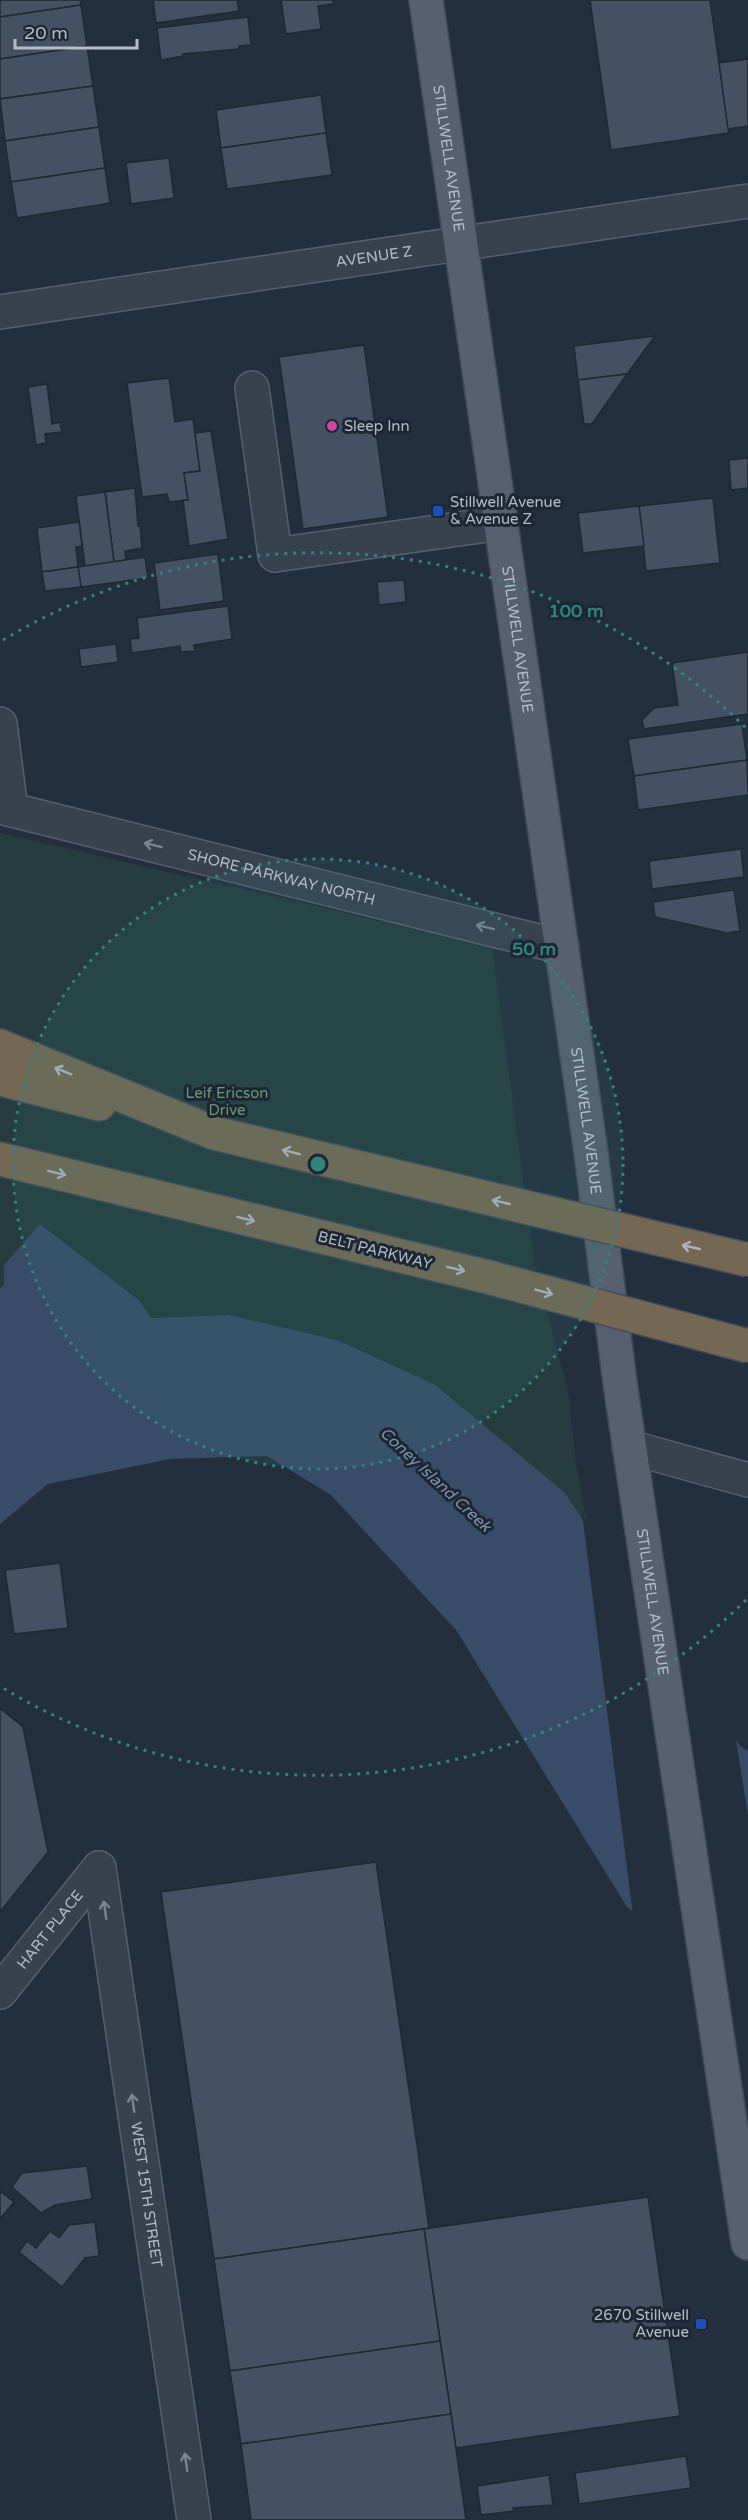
<svg xmlns="http://www.w3.org/2000/svg" width="748" height="2520" viewBox="0 0 748 2520" font-family="'Varela Round',sans-serif">
  <rect width="100%" height="100%" fill="#242f3e"/>
  <path fill="#263c3f" d="M 0,833 L 492,947 L 535,1268 L 568,1390 L 576,1463 L 588,1527 L 434,1384 L 337,1340 L 229,1315 L 151,1318 L 140,1301 L 40,1224 L 4,1285 L 0,1288 Z"/>
  <path fill="#394c67" d="M 40,1224 L 140,1301 L 151,1318 L 229,1315 L 337,1340 L 434,1384 L 564,1492 L 740,1746 L 748,1751 L 748,1995 L 627,1907 L 456,1630 L 331,1495 L 267,1456 L 170,1459 L 48,1484 L 0,1524 L 0,1288 L 4,1285 L 4,1265 Z"/>
  <path fill="#242f3e" d="M 582,1513 L 735,1734 L 748,1815 L 748,1998 L 633,1916 Z"/>
  <g fill="#455162" stroke="#1f2835" stroke-width="1.5">
    <path d="M 0,0 L 80,0 L 81,5 L 0,17 Z"/>
    <path d="M 153,0 L 237,0 L 239,11 L 156,23 Z"/>
    <path d="M 281,0 L 333,0 L 333,4 L 318,6 L 321,29 L 286,34 Z"/>
    <path d="M 590,0 L 710,0 L 729,133 L 611,150 Z"/>
    <path d="M 81,5 L 87,46 L 0,59 L 0,17 Z"/>
    <path d="M 248,17 L 251,45 L 239,46 L 239,49 L 183,54 L 183,56 L 161,60 L 157,28 Z"/>
    <path d="M 87,46 L 93,86 L 0,99 L 0,59 Z"/>
    <path d="M 748,59 L 748,126 L 728,129 L 719,63 Z"/>
    <path d="M 93,86 L 99,127 L 5,141 L 0,99 Z"/>
    <path d="M 321,95 L 326,133 L 221,148 L 216,110 Z"/>
    <path d="M 99,127 L 105,168 L 11,182 L 5,141 Z"/>
    <path d="M 326,133 L 332,175 L 227,189 L 221,148 Z"/>
    <path d="M 169,158 L 174,198 L 131,204 L 126,163 Z"/>
    <path d="M 105,168 L 110,203 L 17,218 L 11,182 Z"/>
    <path d="M 655,336 L 627,374 L 578,380 L 574,346 Z"/>
    <path d="M 364,345 L 388,517 L 303,529 L 279,357 Z"/>
    <path d="M 627,374 L 592,424 L 584,424 L 578,380 Z"/>
    <path d="M 169,378 L 175,422 L 193,419 L 200,471 L 184,473 L 188,500 L 169,502 L 167,494 L 142,497 L 127,383 Z"/>
    <path d="M 47,384 L 52,424 L 60,422 L 62,432 L 45,434 L 46,443 L 36,445 L 28,387 Z"/>
    <path d="M 211,431 L 228,539 L 189,546 L 183,500 L 188,500 L 184,473 L 200,471 L 195,433 Z"/>
    <path d="M 748,458 L 748,488 L 731,490 L 729,460 Z"/>
    <path d="M 135,488 L 138,526 L 140,526 L 142,548 L 125,551 L 126,560 L 114,562 L 105,492 Z"/>
    <path d="M 105,492 L 114,562 L 85,566 L 76,496 Z"/>
    <path d="M 713,498 L 720,563 L 646,571 L 639,506 Z"/>
    <path d="M 639,506 L 644,546 L 583,553 L 578,513 Z"/>
    <path d="M 79,522 L 82,546 L 76,547 L 78,567 L 42,572 L 37,528 Z"/>
    <path d="M 218,554 L 224,601 L 160,610 L 154,563 Z"/>
    <path d="M 145,557 L 148,578 L 81,587 L 78,567 Z"/>
    <path d="M 78,567 L 81,587 L 45,591 L 42,572 Z"/>
    <path d="M 404,580 L 406,602 L 379,605 L 377,582 Z"/>
    <path d="M 228,606 L 232,639 L 194,645 L 195,651 L 181,652 L 180,646 L 132,653 L 130,639 L 139,638 L 137,618 Z"/>
    <path d="M 116,644 L 118,662 L 81,667 L 79,649 Z"/>
    <path d="M 748,652 L 748,714 L 644,729 L 642,720 L 654,708 L 678,705 L 672,663 Z"/>
    <path d="M 742,724 L 747,760 L 634,776 L 628,739 Z"/>
    <path d="M 747,760 L 748,795 L 638,810 L 634,776 Z"/>
    <path d="M 741,849 L 744,877 L 652,889 L 649,861 Z"/>
    <path d="M 734,890 L 740,931 L 727,933 L 655,917 L 653,902 Z"/>
    <path d="M 60,1563 L 68,1628 L 14,1634 L 5,1570 Z"/>
    <path d="M 0,1708 L 23,1727 L 48,1852 L 0,1912 Z"/>
    <path d="M 376,1862 L 429,2228 L 214,2259 L 161,1892 Z"/>
    <path d="M 87,2166 L 92,2199 L 55,2205 L 41,2213 L 12,2187 L 22,2173 Z"/>
    <path d="M 0,2191 L 14,2202 L 0,2219 Z"/>
    <path d="M 648,2197 L 680,2416 L 456,2448 L 424,2229 Z"/>
    <path d="M 95,2222 L 99,2256 L 85,2258 L 62,2287 L 19,2252 L 27,2241 L 36,2248 L 50,2231 L 59,2238 L 69,2225 Z"/>
    <path d="M 424,2229 L 440,2341 L 230,2371 L 214,2259 Z"/>
    <path d="M 440,2341 L 451,2414 L 241,2444 L 230,2371 Z"/>
    <path d="M 451,2414 L 466,2520 L 251,2520 L 241,2444 Z"/>
    <path d="M 686,2456 L 691,2488 L 579,2504 L 575,2473 Z"/>
    <path d="M 549,2475 L 553,2505 L 513,2508 L 514,2511 L 481,2515 L 477,2486 Z"/>
  </g>
  <g fill="none" stroke-linecap="round" stroke-linejoin="round">
    <defs>
      <g id="minor">
        <path id="s1" d="M 0,312 L 748,201"/>
        <path d="M 252,388 L 275,555 L 501,523"/>
        <path d="M 0,724 L 11,810"/>
        <path id="s2" d="M 0,807 L 562,947"/>
        <path d="M 629,1447 L 748,1480"/>
        <path id="s3" d="M 99,1868 L 194,2520"/>
        <path id="s4" d="M 0,1992 L 99,1868"/>
      </g>
      <g id="major">
        <path id="s5" d="M 426,0 L 591,1153 L 620,1383 L 748,2243"/>
      </g>
      <g id="highway">
        <path d="M 0,1046 L 214,1133"/>
        <path d="M 0,1079 L 99,1104"/>
        <path d="M 0,1159 L 488,1277"/>
      </g>
    </defs>
    <use href="#minor" stroke="#565f6c" stroke-width="36"/>
    <use href="#major" stroke="#414a57" stroke-width="36"/>
    <use href="#highway" stroke="#434c59" stroke-width="36"/>
    <use href="#minor" stroke="#38414e" stroke-width="33"/>
    <use href="#major" stroke="#56606e" stroke-width="33"/>
    <use href="#highway" stroke="#746855" stroke-width="33"/>
    <defs>
      <g id="highway-bridge">
        <path d="M 214,1133 L 748,1260"/>
        <path d="M 488,1277 L 748,1346"/>
      </g>
    </defs>
    <use href="#highway-bridge" stroke="#434c59" stroke-width="36" stroke-linecap="butt"/>
    <use href="#highway-bridge" stroke="#746855" stroke-width="33"/>
  </g>
  <defs><path id="oneway-shaft" d="M-6 0H5M1.5-3L5.5 0L1.5 3" fill="none" stroke-width="1.6" stroke-linecap="round" stroke-linejoin="round" transform="scale(1.5)"/></defs>
  <g stroke="#7c8592">
    <use href="#oneway-shaft" transform="translate(153 845) rotate(-166)"/>
    <use href="#oneway-shaft" transform="translate(485 927) rotate(-166)"/>
    <use href="#oneway-shaft" transform="translate(105 1910) rotate(-98)"/>
    <use href="#oneway-shaft" transform="translate(133 2103) rotate(-98)"/>
    <use href="#oneway-shaft" transform="translate(186 2462) rotate(-98)"/>
  </g>
  <g stroke="#aeb4bd">
    <use href="#oneway-shaft" transform="translate(63 1071) rotate(-158)"/>
    <use href="#oneway-shaft" transform="translate(291 1152) rotate(-166)"/>
    <use href="#oneway-shaft" transform="translate(57 1173) rotate(14)"/>
    <use href="#oneway-shaft" transform="translate(501 1202) rotate(-167)"/>
    <use href="#oneway-shaft" transform="translate(246 1219) rotate(14)"/>
    <use href="#oneway-shaft" transform="translate(691 1247) rotate(-167)"/>
    <use href="#oneway-shaft" transform="translate(456 1269) rotate(14)"/>
    <use href="#oneway-shaft" transform="translate(544 1292) rotate(15)"/>
  </g>
  <circle cx="318" cy="1164" r="305" fill="#308480" fill-opacity=".12"/>
  <g fill="none" stroke="#308480" stroke-width="3" stroke-dasharray="3 6">
    <circle cx="318" cy="1164" r="305"/>
    <path d="M746 1600A611 611 0 0 1 3 1688M3 640A611 611 0 0 1 746 728"/>
  </g>
  <circle fill="#d1479c" stroke="#1d2633" stroke-width="2" cx="332" cy="426" r="6"/>
  <g fill="#1a4fb4" stroke="#1d2633" stroke-width="2">
    <rect x="432" y="505" width="12" height="12" rx="3"/>
    <rect x="695" y="2318" width="12" height="12" rx="3"/>
  </g>
  <g text-anchor="middle" stroke-width="6" stroke-linejoin="round" paint-order="stroke">
    <g font-size="15" fill="#b4bcc9" stroke="#1d2633">
      <text dy="5" stroke="none"><textPath href="#s5" startOffset="160">STILLWELL AVENUE</textPath></text>
      <text dy="5" stroke="none"><textPath href="#s1" startOffset="378">AVENUE Z</textPath></text>
      <text dy="5" stroke="none"><textPath href="#s5" startOffset="646">STILLWELL AVENUE</textPath></text>
      <text dy="5" stroke="none"><textPath href="#s2" startOffset="290">SHORE PARKWAY NORTH</textPath></text>
      <text dy="5" stroke="none"><textPath href="#s5" startOffset="1132">STILLWELL AVENUE</textPath></text>
      <text transform="translate(375 1250) rotate(14)" y="5">BELT PARKWAY</text>
      <text dy="5" stroke="none"><textPath href="#s5" startOffset="1618">STILLWELL AVENUE</textPath></text>
      <text dy="5" stroke="none"><textPath href="#s4" startOffset="80">HART PLACE</textPath></text>
      <text dy="5" stroke="none"><textPath href="#s3" startOffset="330">WEST 15TH STREET</textPath></text>
    </g>
    <g font-size="15" fill="#b4bcc9" stroke="#1d2633" text-anchor="start">
      <text x="344" y="431">Sleep Inn</text>
      <text x="450" y="507">Stillwell Avenue<tspan x="450" dy="17">&amp; Avenue Z</tspan></text>
      <text x="689" y="2320" text-anchor="end">2670 Stillwell<tspan x="689" dy="17">Avenue</tspan></text>
    </g>
    <g font-size="15" fill="#6b9a76" stroke="#1d2633">
      <text x="227" y="1098">Leif Ericson<tspan x="227" dy="17">Drive</tspan></text>
    </g>
    <g font-size="16" font-style="italic" fill="#7c92b1" stroke="#1d2633">
      <text transform="translate(436 1479) rotate(43)" y="6">Coney Island Creek</text>
    </g>
  </g>
  <circle cx="318" cy="1164" r="9" fill="#308480" stroke="#1d2633" stroke-width="3"/>
  <g font-size="18" text-anchor="middle" font-weight="bold" fill="#308480" stroke="#1d2633" stroke-width="6" stroke-linejoin="round" paint-order="stroke">
    <text x="576" y="617">100 m</text>
    <text x="534" y="955">50 m</text>
  </g>
  <path d="M15 39v9h122v-9" fill="none" stroke="#b4bcc9" stroke-width="3"/>
  <text x="24" y="39" font-size="18" fill="#b4bcc9" stroke="#1d2633" stroke-width="4.5" paint-order="stroke">20 m</text>
</svg>
